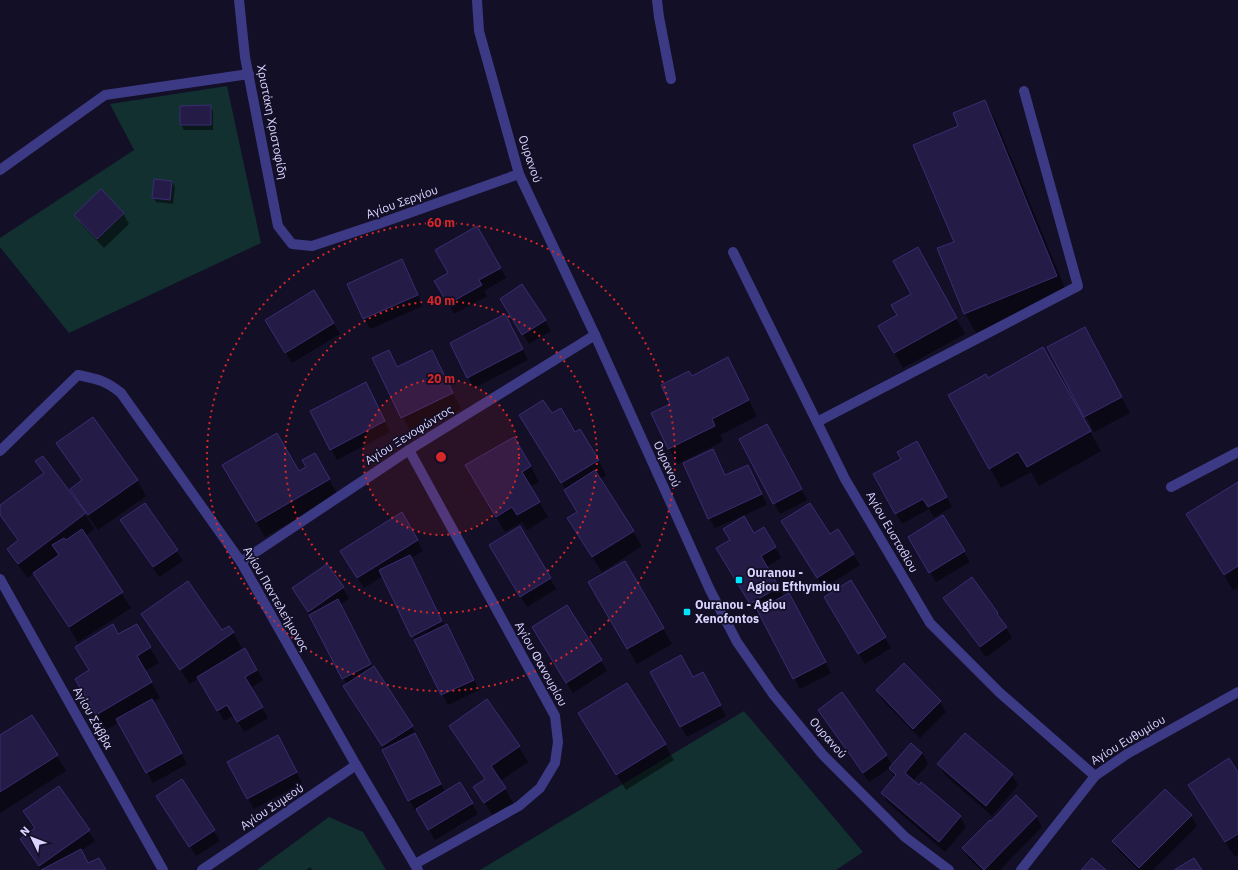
<svg xmlns="http://www.w3.org/2000/svg" width="1238" height="870" viewBox="0 0 1238 870" font-family="'IBM Plex Sans',sans-serif">
  <rect width="100%" height="100%" fill="#130f26"/>
  <g fill="#12302f">
    <path d="M 227,86 L 261,243 L 69,333 L 0,247 L 0,238 L 134,150 L 110,104 Z"/>
    <path d="M 744,711 L 863,852 L 836,870 L 480,870 Z"/>
    <path d="M 329,817 L 363,832 L 386,870 L 257,870 Z"/>
  </g>
  <g fill="#0007">
    <path d="M 985,101 L 996,121 L 1068,296 L 976,333 L 965,313 L 955,242 L 959,127 Z"/>
    <path d="M 210,106 L 213,111 L 213,130 L 184,130 L 181,125 L 181,107 Z"/>
    <path d="M 172,182 L 175,187 L 173,204 L 156,202 L 153,197 Z"/>
    <path d="M 123,213 L 129,224 L 104,248 L 82,225 L 76,215 Z"/>
    <path d="M 477,227 L 506,278 L 484,291 L 487,296 L 454,314 L 436,281 L 449,274 Z"/>
    <path d="M 401,260 L 423,306 L 370,329 L 349,284 Z"/>
    <path d="M 926,264 L 965,334 L 903,368 L 879,326 L 898,316 L 913,294 Z"/>
    <path d="M 313,291 L 340,334 L 292,363 L 272,330 Z"/>
    <path d="M 507,309 L 545,321 L 551,331 L 529,344 Z"/>
    <path d="M 511,326 L 528,360 L 474,388 L 468,377 Z"/>
    <path d="M 1085,328 L 1130,413 L 1094,432 L 1049,348 Z"/>
    <path d="M 1043,348 L 1101,451 L 1039,486 L 1031,472 L 1001,488 L 990,468 L 988,379 Z"/>
    <path d="M 431,351 L 461,409 L 411,433 L 374,359 L 388,352 L 397,367 Z"/>
    <path d="M 728,358 L 757,416 L 720,435 L 723,441 L 678,464 L 669,448 L 671,404 L 692,377 Z"/>
    <path d="M 371,394 L 390,432 L 337,460 L 331,449 Z"/>
    <path d="M 551,415 L 598,460 L 606,475 L 600,480 L 642,546 L 602,572 L 577,534 L 578,513 L 566,490 L 529,430 Z"/>
    <path d="M 773,435 L 807,500 L 780,514 L 741,439 Z"/>
    <path d="M 57,444 L 137,480 L 146,496 L 98,530 L 86,513 L 85,514 L 94,529 L 85,536 L 131,608 L 78,642 L 34,573 L 28,578 L 17,564 L 8,549 L 18,542 L 0,514 L 0,506 L 44,474 L 37,461 L 80,507 L 81,506 L 71,489 L 82,481 Z"/>
    <path d="M 713,451 L 726,476 L 748,466 L 767,505 L 715,528 L 709,518 Z"/>
    <path d="M 922,453 L 952,507 L 934,517 L 929,509 L 902,524 L 875,475 Z"/>
    <path d="M 315,454 L 338,495 L 265,537 L 223,465 L 298,472 L 307,467 Z"/>
    <path d="M 467,466 L 518,475 L 531,467 L 539,482 L 530,487 L 548,517 L 527,530 L 522,522 L 505,532 Z"/>
    <path d="M 1238,483 L 1238,587 L 1233,590 L 1196,529 Z"/>
    <path d="M 145,504 L 183,561 L 159,577 L 121,520 Z"/>
    <path d="M 943,517 L 970,562 L 936,582 L 909,537 Z"/>
    <path d="M 520,527 L 556,589 L 527,607 L 490,545 Z"/>
    <path d="M 764,528 L 781,558 L 766,567 L 784,597 L 795,605 L 831,673 L 800,689 L 759,613 L 757,614 L 718,548 L 754,534 Z"/>
    <path d="M 838,530 L 860,565 L 824,588 L 788,532 L 830,536 Z"/>
    <path d="M 417,540 L 423,551 L 411,558 L 445,626 L 453,636 L 479,690 L 448,705 L 383,576 L 364,588 L 347,561 Z"/>
    <path d="M 625,562 L 672,644 L 637,664 L 590,582 Z"/>
    <path d="M 327,565 L 349,598 L 340,605 L 310,615 L 299,599 Z"/>
    <path d="M 851,582 L 891,648 L 865,664 L 831,608 Z"/>
    <path d="M 945,598 L 997,613 L 1012,638 L 986,657 L 951,609 Z"/>
    <path d="M 567,606 L 607,671 L 573,693 L 539,638 Z"/>
    <path d="M 136,625 L 159,663 L 145,671 L 160,698 L 153,702 L 187,764 L 153,783 L 119,722 L 106,730 L 76,679 L 90,671 L 118,636 Z"/>
    <path d="M 152,629 L 233,633 L 242,648 L 228,657 L 229,659 L 245,650 L 263,680 L 250,688 L 268,718 L 244,732 L 234,715 L 224,721 L 199,678 L 190,684 Z"/>
    <path d="M 904,664 L 940,702 L 946,712 L 920,738 L 883,701 L 877,690 Z"/>
    <path d="M 371,665 L 412,726 L 445,792 L 460,783 L 478,814 L 435,840 L 417,809 L 415,810 L 409,800 L 385,750 L 350,697 L 347,685 L 344,679 Z"/>
    <path d="M 651,672 L 693,678 L 708,684 L 726,716 L 687,737 Z"/>
    <path d="M 842,694 L 887,756 L 892,766 L 922,753 L 928,764 L 913,781 L 960,817 L 966,827 L 945,852 L 888,803 L 882,793 L 895,778 L 890,768 L 869,782 L 825,720 L 819,710 Z"/>
    <path d="M 32,716 L 66,771 L 0,813 L 0,737 Z"/>
    <path d="M 451,726 L 519,747 L 528,762 L 500,781 L 514,804 L 494,818 L 475,787 L 485,780 Z"/>
    <path d="M 588,729 L 665,745 L 674,760 L 626,790 Z"/>
    <path d="M 283,747 L 302,783 L 254,809 L 228,762 Z"/>
    <path d="M 939,765 L 1012,775 L 1018,785 L 992,816 L 945,775 Z"/>
    <path d="M 1238,774 L 1238,855 L 1235,857 L 1189,786 Z"/>
    <path d="M 181,780 L 220,841 L 196,856 L 164,806 Z"/>
    <path d="M 59,787 L 95,841 L 81,851 L 89,864 L 105,870 L 41,870 L 21,839 L 36,829 L 30,822 Z"/>
    <path d="M 1036,816 L 1042,827 L 1000,870 L 981,870 L 969,859 L 963,848 L 991,822 Z"/>
    <path d="M 1191,816 L 1197,826 L 1153,870 L 1138,870 L 1119,851 L 1113,841 Z"/>
    <path d="M 310,867 L 313,870 L 306,870 Z"/>
  </g>
  <g fill="#241b47" stroke="#3b2d73">
    <path d="M 985,100 L 1057,276 L 964,314 L 937,248 L 954,242 L 913,145 L 958,126 L 953,113 Z"/>
    <path d="M 211,105 L 211,125 L 180,125 L 180,106 Z"/>
    <path d="M 154,179 L 172,181 L 170,200 L 152,198 Z"/>
    <path d="M 101,189 L 124,213 L 97,239 L 74,215 Z"/>
    <path d="M 477,226 L 501,268 L 479,280 L 482,285 L 448,304 L 434,281 L 448,273 L 435,250 Z"/>
    <path d="M 918,247 L 957,318 L 894,353 L 878,326 L 897,315 L 891,305 L 911,294 L 893,261 Z"/>
    <path d="M 402,259 L 418,295 L 363,319 L 347,284 Z"/>
    <path d="M 522,284 L 546,320 L 522,335 L 500,299 Z"/>
    <path d="M 314,290 L 334,323 L 285,353 L 265,320 Z"/>
    <path d="M 505,314 L 523,349 L 467,378 L 450,343 Z"/>
    <path d="M 1085,327 L 1122,397 L 1084,417 L 1047,347 Z"/>
    <path d="M 1043,347 L 1091,431 L 1027,467 L 1018,452 L 989,469 L 948,395 L 986,374 L 988,378 Z"/>
    <path d="M 389,350 L 397,367 L 432,350 L 453,393 L 401,418 L 372,358 Z"/>
    <path d="M 728,357 L 749,400 L 712,419 L 715,426 L 668,449 L 651,413 L 670,404 L 661,385 L 689,371 L 692,376 Z"/>
    <path d="M 366,382 L 385,421 L 330,450 L 310,411 Z"/>
    <path d="M 543,400 L 552,413 L 561,408 L 575,432 L 580,429 L 599,460 L 561,483 L 519,415 Z"/>
    <path d="M 93,417 L 138,480 L 88,515 L 70,489 L 82,480 L 56,443 Z"/>
    <path d="M 767,424 L 802,489 L 773,504 L 739,439 Z"/>
    <path d="M 277,433 L 299,471 L 306,467 L 302,460 L 315,453 L 330,479 L 256,522 L 222,465 Z"/>
    <path d="M 514,437 L 531,466 L 522,472 L 540,502 L 517,515 L 512,507 L 496,517 L 465,465 Z"/>
    <path d="M 917,441 L 947,497 L 928,507 L 923,499 L 895,514 L 873,474 L 901,459 L 897,452 Z"/>
    <path d="M 713,449 L 725,475 L 748,465 L 762,494 L 708,519 L 683,463 Z"/>
    <path d="M 43,456 L 86,513 L 18,564 L 7,549 L 18,540 L 0,515 L 0,505 L 44,473 L 35,461 Z"/>
    <path d="M 595,470 L 634,531 L 592,557 L 567,518 L 577,512 L 564,490 Z"/>
    <path d="M 1238,482 L 1238,566 L 1224,575 L 1186,514 Z"/>
    <path d="M 145,503 L 178,550 L 153,567 L 120,520 Z"/>
    <path d="M 810,503 L 830,534 L 838,529 L 854,554 L 817,578 L 781,521 Z"/>
    <path d="M 402,512 L 418,540 L 357,578 L 340,551 Z"/>
    <path d="M 943,515 L 965,551 L 929,573 L 908,537 Z"/>
    <path d="M 744,516 L 754,533 L 764,527 L 776,547 L 761,556 L 779,587 L 750,604 L 716,548 L 730,540 L 723,529 Z"/>
    <path d="M 520,526 L 551,578 L 520,597 L 489,545 Z"/>
    <path d="M 82,529 L 123,592 L 69,627 L 33,573 L 59,555 L 52,545 L 64,538 L 66,540 Z"/>
    <path d="M 410,555 L 442,621 L 411,637 L 379,570 Z"/>
    <path d="M 625,561 L 664,628 L 627,649 L 588,582 Z"/>
    <path d="M 327,564 L 344,587 L 308,612 L 292,588 Z"/>
    <path d="M 972,577 L 998,613 L 997,614 L 1007,627 L 980,647 L 943,598 Z"/>
    <path d="M 851,580 L 886,637 L 858,654 L 824,597 Z"/>
    <path d="M 188,581 L 222,630 L 229,626 L 234,632 L 180,670 L 141,614 Z"/>
    <path d="M 789,593 L 826,662 L 793,679 L 757,610 Z"/>
    <path d="M 338,599 L 371,664 L 342,679 L 309,615 Z"/>
    <path d="M 567,605 L 602,660 L 566,683 L 532,627 Z"/>
    <path d="M 113,624 L 118,634 L 137,624 L 151,647 L 137,656 L 152,682 L 96,715 L 75,679 L 89,670 L 75,647 Z"/>
    <path d="M 447,624 L 474,680 L 441,695 L 414,640 Z"/>
    <path d="M 245,648 L 257,670 L 245,677 L 263,707 L 237,722 L 227,705 L 217,711 L 197,677 Z"/>
    <path d="M 681,655 L 693,677 L 703,672 L 721,705 L 680,727 L 650,672 Z"/>
    <path d="M 904,663 L 941,701 L 913,729 L 876,690 Z"/>
    <path d="M 374,666 L 413,726 L 382,746 L 343,686 Z"/>
    <path d="M 627,683 L 666,744 L 616,775 L 578,713 Z"/>
    <path d="M 842,692 L 887,755 L 863,773 L 818,710 Z"/>
    <path d="M 152,699 L 182,753 L 146,773 L 116,719 Z"/>
    <path d="M 487,699 L 520,746 L 491,766 L 506,788 L 484,803 L 473,787 L 485,779 L 449,726 Z"/>
    <path d="M 32,715 L 58,755 L 0,792 L 0,735 Z"/>
    <path d="M 415,733 L 441,784 L 408,801 L 382,750 Z"/>
    <path d="M 965,733 L 1013,774 L 986,806 L 937,764 Z"/>
    <path d="M 278,735 L 297,772 L 247,799 L 227,762 Z"/>
    <path d="M 911,743 L 922,753 L 905,773 L 919,785 L 921,782 L 961,816 L 939,842 L 881,793 L 896,775 L 889,768 Z"/>
    <path d="M 1229,758 L 1238,772 L 1238,834 L 1225,842 L 1188,785 Z"/>
    <path d="M 182,779 L 215,830 L 189,847 L 156,796 Z"/>
    <path d="M 460,782 L 473,803 L 428,830 L 416,809 Z"/>
    <path d="M 59,786 L 90,830 L 39,866 L 20,839 L 35,828 L 23,811 Z"/>
    <path d="M 1165,789 L 1192,815 L 1139,868 L 1112,841 Z"/>
    <path d="M 1016,795 L 1037,816 L 984,870 L 962,848 L 990,820 L 991,821 Z"/>
    <path d="M 81,849 L 88,863 L 99,858 L 106,870 L 41,870 Z"/>
    <path d="M 1092,858 L 1106,870 L 1081,870 Z"/>
    <path d="M 1194,858 L 1202,870 L 1174,870 Z"/>
  </g>
  <g fill="none" stroke-linecap="round" stroke-linejoin="round">
    <g stroke="#3d3a85" stroke-width="10">
      <path d="M 239,0 L 245,57 L 278,226 L 292,244 L 312,246 L 381,223 L 519,174"/>
      <path d="M 477,0 L 479,31 L 519,174 L 595,335 L 710,590 L 737,642 L 773,694 L 823,755 L 905,837 L 949,870"/>
      <path d="M 657,0 L 659,17 L 671,79"/>
      <path d="M 0,170 L 105,95 L 249,74"/>
      <path d="M 733,252 L 845,479 L 930,623 L 1000,693 L 1095,776"/>
      <path d="M 817,422 L 1078,286 L 1024,91"/>
      <path d="M 409,450 L 555,716 L 558,742 L 555,763 L 540,788 L 519,806 L 415,864"/>
      <path d="M 0,451 L 78,375 C 97,379 105,380 121,393 L 241,562 L 356,765 L 418,870"/>
      <path d="M 1171,487 L 1238,452"/>
      <path d="M 241,562 L 409,450 L 595,335"/>
      <path d="M 0,579 L 163,870"/>
      <path d="M 202,870 L 356,765"/>
      <path d="M 1021,870 L 1095,776 L 1127,754 L 1238,692"/>
    </g>
  </g>
  <circle cx="441" cy="457" r="78" fill="#d62828" fill-opacity=".12"/>
  <g fill="none" stroke="#d62828" stroke-width="2" stroke-dasharray="2 4">
    <circle cx="441" cy="457" r="78"/>
    <circle cx="441" cy="457" r="156"/>
    <circle cx="441" cy="457" r="234"/>
  </g>
  <g fill="#00e5ff" stroke="#130f26" stroke-width="1.5">
    <rect x="735" y="576" width="8" height="8" rx="2"/>
    <rect x="683" y="608" width="8" height="8" rx="2"/>
  </g>
  <g text-anchor="middle" stroke-width="3.5" stroke-linejoin="round" paint-order="stroke">
    <g font-size="12" fill="#d9d4ff" stroke="#130f26">
      <text transform="translate(272 122) rotate(79)" y="4">Χριστάκη Χριστοφίδη</text>
      <text transform="translate(530 159) rotate(71)" y="4">Ουρανού</text>
      <text transform="translate(402 202) rotate(-20)" y="4">Αγίου Σεργίου</text>
      <text transform="translate(409 435) rotate(-32)" y="4">Αγίου Ξενοφώντος</text>
      <text transform="translate(667 464) rotate(66)" y="4">Ουρανού</text>
      <text transform="translate(892 532) rotate(60)" y="4">Αγίου Ευσταθίου</text>
      <text transform="translate(276 599) rotate(60)" y="4">Αγίου Παντελεήμονος</text>
      <text transform="translate(541 664) rotate(61)" y="4">Αγίου Φανουρίου</text>
      <text transform="translate(93 718) rotate(61)" y="4">Αγίου Σάββα</text>
      <text transform="translate(828 738) rotate(49)" y="4">Ουρανού</text>
      <text transform="translate(1128 740) rotate(-31)" y="4">Αγίου Ευθυμίου</text>
      <text transform="translate(272 807) rotate(-34)" y="4">Αγίου Συμεού</text>
    </g>
    <g font-size="12" font-weight="bold" fill="#d9d4ff" stroke="#130f26" text-anchor="start">
      <text x="747" y="577">Ouranou -<tspan x="747" dy="14">Agiou Efthymiou</tspan></text>
      <text x="695" y="609">Ouranou - Agiou<tspan x="695" dy="14">Xenofontos</tspan></text>
    </g>
  </g>
  <circle cx="441" cy="457" r="6" fill="#d62828" stroke="#130f26" stroke-width="2"/>
  <g font-size="12" text-anchor="middle" font-weight="bold" fill="#d62828" stroke="#130f26" stroke-width="3.5" stroke-linejoin="round" paint-order="stroke">
    <text x="441" y="227">60 m</text>
    <text x="441" y="305">40 m</text>
    <text x="441" y="383">20 m</text>
  </g>
  <g transform="translate(32 838) rotate(313)" stroke="#130f26" stroke-width="3" paint-order="stroke">
  <path d="M0-3L7 15L0 10L-7 15Z" fill="#d9d4ff"/>
  <text y="-6" font-size="11" font-weight="bold" text-anchor="middle" fill="#d9d4ff">N</text>
  </g>
</svg>
